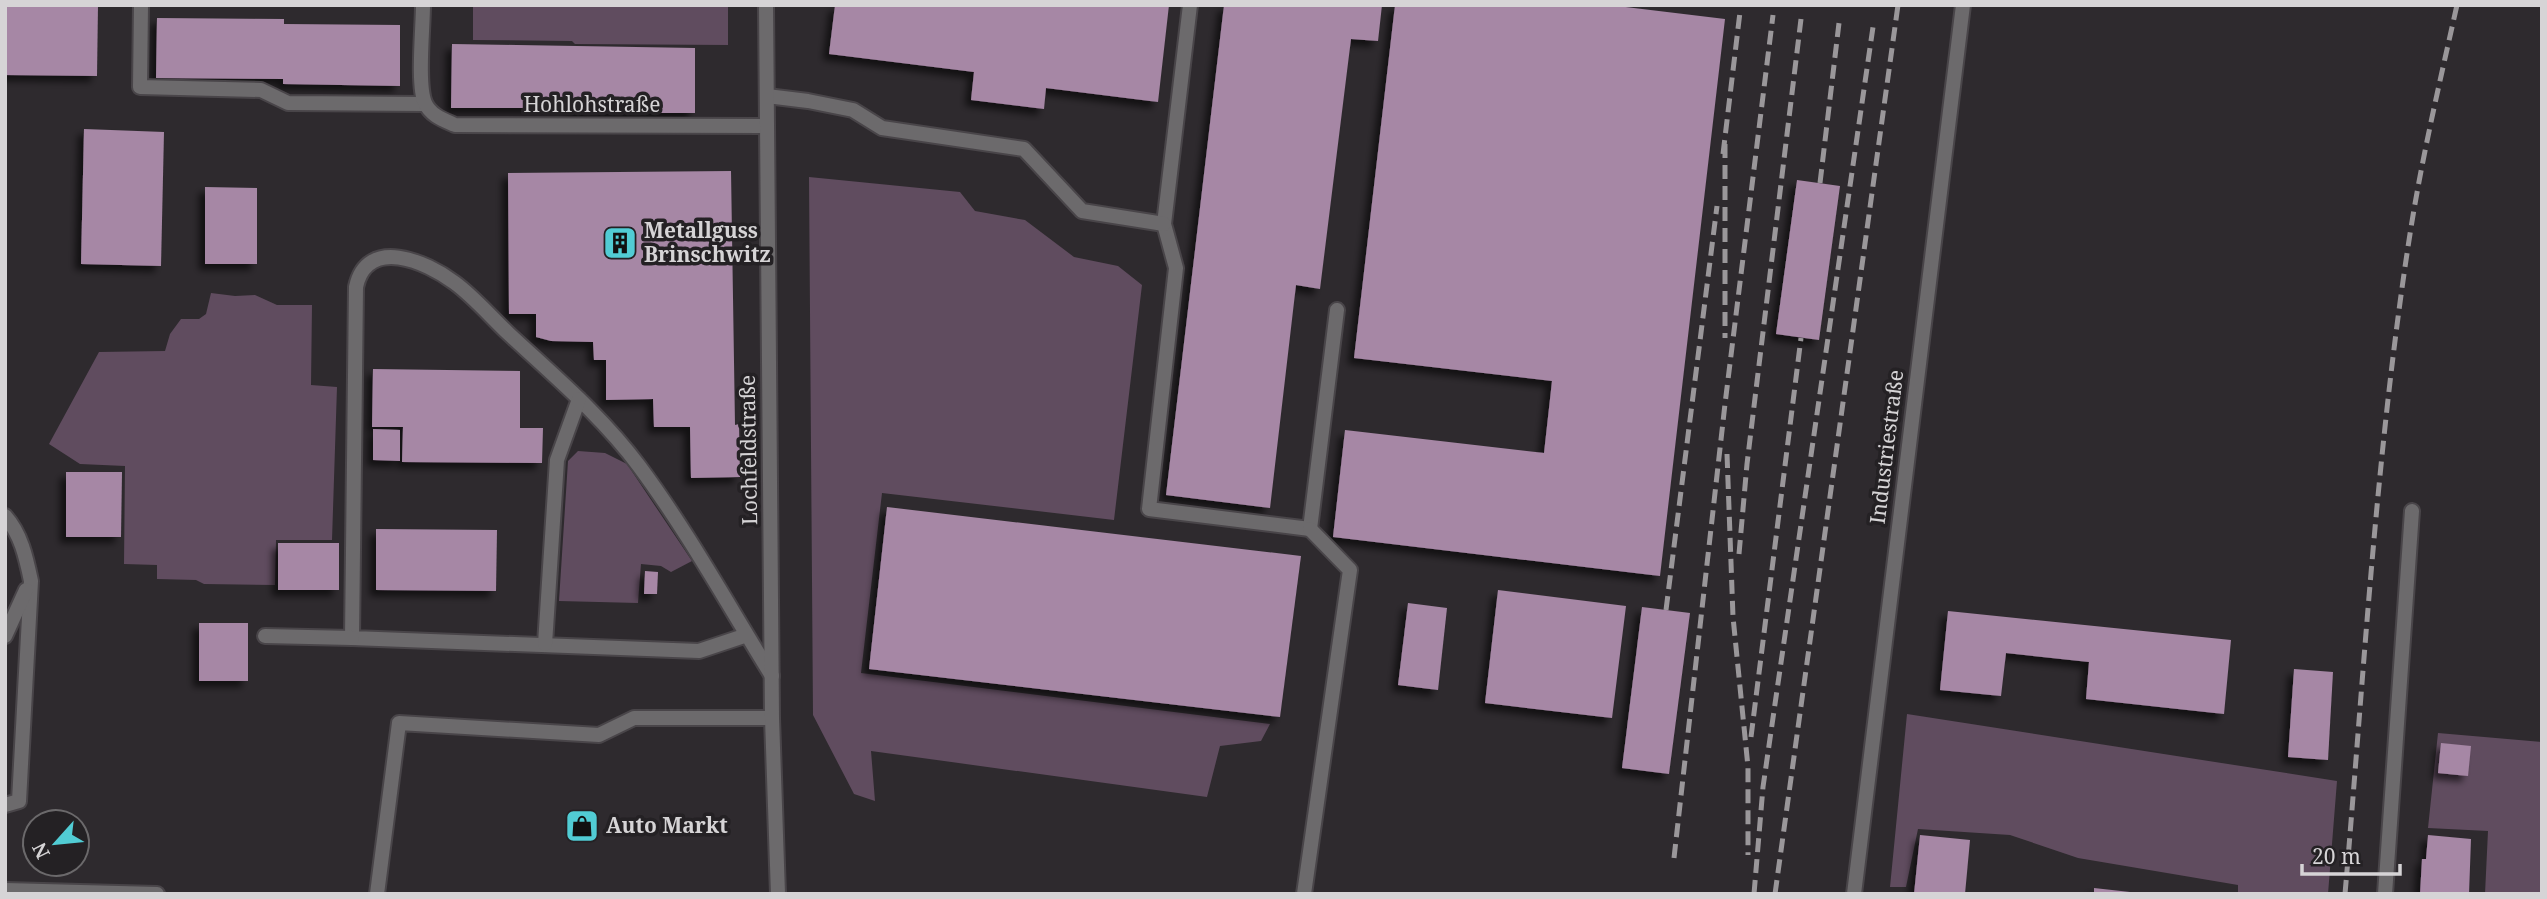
<svg xmlns="http://www.w3.org/2000/svg" width="2547" height="899" viewBox="0 0 2547 899" font-family="'Noto Serif',serif">
  <defs>
    <filter id="shadow"><feDropShadow dx="-6" dy="6" stdDeviation="3.5" flood-color="#0009"/></filter>
  </defs>
  <rect width="100%" height="100%" fill="#2e2a2e"/>
  <g fill="#604c5f">
    <path d="M 473,5 L 728,5 L 728,45 L 575,44 L 572,41 L 473,40 Z"/>
    <path d="M 809,177 L 960,192 L 975,211 L 1025,220 L 1074,257 L 1118,266 L 1142,285 L 1114,520 L 882,493 L 861,673 L 1270,724 L 1261,741 L 1220,746 L 1207,797 L 871,751 L 875,801 L 854,794 L 813,715 Z"/>
    <path d="M 211,293 L 235,296 L 255,295 L 277,305 L 312,305 L 311,385 L 337,387 L 332,540 L 276,540 L 275,585 L 204,584 L 196,580 L 157,579 L 157,565 L 124,564 L 125,466 L 80,464 L 49,444 L 99,352 L 165,351 L 170,334 L 181,319 L 199,319 L 206,314 Z"/>
    <path d="M 578,451 L 605,453 L 627,464 L 692,561 L 671,572 L 661,566 L 641,564 L 638,603 L 559,601 L 568,461 Z"/>
    <path d="M 1907,714 L 2337,781 L 2328,894 L 2238,894 L 2238,885 L 2078,858 L 2010,835 L 1918,829 L 1906,887 L 1890,887 Z"/>
    <path d="M 2438,733 L 2542,742 L 2542,894 L 2485,894 L 2488,831 L 2428,828 Z"/>
  </g>
  <g fill="#a687a5" filter="url(#shadow)">
    <path d="M 5,5 L 98,5 L 97,76 L 5,75 Z"/>
    <path d="M 835,5 L 1169,5 L 1158,102 L 1046,88 L 1044,109 L 971,100 L 974,72 L 829,54 Z"/>
    <path d="M 1224,5 L 1382,5 L 1378,41 L 1351,39 L 1320,289 L 1296,285 L 1270,508 L 1166,495 Z"/>
    <path d="M 1395,5 L 1609,5 L 1725,19 L 1660,576 L 1333,537 L 1345,430 L 1544,453 L 1552,381 L 1354,358 Z"/>
    <path d="M 157,18 L 284,19 L 284,24 L 400,25 L 400,86 L 283,84 L 283,79 L 156,78 Z"/>
    <path d="M 452,44 L 695,48 L 695,113 L 571,113 L 572,108 L 451,108 Z"/>
    <path d="M 84,129 L 164,132 L 161,266 L 81,264 Z"/>
    <path d="M 731,171 L 735,425 L 739,424 L 740,477 L 691,478 L 690,427 L 654,427 L 653,399 L 606,400 L 606,360 L 594,360 L 593,342 L 551,341 L 536,337 L 536,314 L 509,314 L 508,173 Z"/>
    <path d="M 1797,180 L 1840,186 L 1819,340 L 1776,334 Z"/>
    <path d="M 205,187 L 257,188 L 257,264 L 205,264 Z"/>
    <path d="M 373,369 L 520,371 L 520,428 L 543,428 L 542,463 L 402,462 L 403,427 L 372,427 Z"/>
    <path d="M 373,429 L 400,430 L 400,461 L 373,460 Z"/>
    <path d="M 66,472 L 122,472 L 121,537 L 66,537 Z"/>
    <path d="M 887,507 L 1301,556 L 1280,717 L 869,669 Z"/>
    <path d="M 376,529 L 497,530 L 496,591 L 376,590 Z"/>
    <rect x="278" y="543" width="61" height="47"/>
    <path d="M 645,571 L 658,572 L 657,594 L 644,594 Z"/>
    <path d="M 1498,590 L 1626,606 L 1612,718 L 1485,703 Z"/>
    <path d="M 1408,603 L 1447,608 L 1438,690 L 1398,685 Z"/>
    <path d="M 1642,607 L 1690,613 L 1669,774 L 1622,768 Z"/>
    <path d="M 1948,611 L 2231,640 L 2224,714 L 2086,699 L 2089,662 L 2006,653 L 2001,696 L 1940,690 Z"/>
    <rect x="199" y="623" width="49" height="58"/>
    <path d="M 2294,669 L 2333,672 L 2328,760 L 2288,757 Z"/>
    <path d="M 2441,743 L 2471,746 L 2468,776 L 2438,773 Z"/>
    <path d="M 1920,835 L 1970,840 L 1965,894 L 1914,894 Z"/>
    <path d="M 2428,835 L 2471,839 L 2469,894 L 2420,894 L 2422,859 L 2426,859 Z"/>
    <path d="M 2094,888 L 2130,892 L 2130,894 L 2094,894 Z"/>
  </g>
  <g fill="none" stroke-linecap="round" stroke-linejoin="round">
    <defs>
      <g id="lane">
        <path d="M 141,5 L 140,87 L 261,90 L 288,103 L 425,104"/>
        <path d="M 423,5 C 423,28 417,85 425,103 C 431,116 444,120 455,125 L 767,126"/>
        <path d="M 1190,5 L 1164,224 L 1176,268 L 1149,509 L 1310,529 L 1337,310"/>
        <path d="M 767,96 L 808,101 L 853,110 L 882,128 L 1024,149 L 1082,211 L 1164,224"/>
        <path d="M 5,516 C 21,534 26,557 31,581 L 19,801 L 5,805"/>
        <path d="M 747,635 L 699,651 L 352,638 L 356,287 C 367,236 426,261 455,283 C 474,297 491,317 509,334 C 553,375 602,416 639,466 C 688,532 728,605 772,676"/>
        <path d="M 5,636 L 26,590"/>
        <path d="M 265,636 L 352,638"/>
        <path d="M 545,644 L 557,460 L 579,399"/>
        <path d="M 377,894 L 399,723 L 599,735 L 634,718 L 772,718"/>
        <path d="M 1304,894 L 1350,570 L 1310,529"/>
        <path d="M 2385,894 L 2412,511"/>
      </g>
      <g id="street">
        <path d="M 766,5 L 772,718 L 778,894"/>
        <path d="M 5,890 L 157,894"/>
        <path d="M 1854,894 L 1963,5"/>
      </g>
    </defs>
    <use href="#lane" stroke="#494549" stroke-width="18"/>
    <use href="#street" stroke="#494549" stroke-width="18"/>
    <use href="#lane" stroke="#6c6a6c" stroke-width="14"/>
    <use href="#street" stroke="#6c6a6c" stroke-width="14"/>
    <g stroke="#9a979a" stroke-width="5" stroke-dasharray="14 7" stroke-linecap="butt">
      <path d="M 1725,144 L 1725,338"/>
      <path d="M 1723,154 L 1740,12"/>
      <path d="M 1820,183 L 1839,23"/>
      <path d="M 1727,454 L 1733,617 L 1748,767 L 1748,855"/>
      <path d="M 1739,554 L 1747,464 L 1801,19"/>
      <path d="M 1666,610 L 1717,206"/>
      <path d="M 1751,737 L 1801,338"/>
      <path d="M 1674,858 L 1725,404 L 1773,15"/>
      <path d="M 1754,894 L 1763,787 L 1873,27"/>
      <path d="M 1775,894 L 1898,5"/>
      <path d="M 2345,894 C 2364,674 2376,452 2410,234 C 2422,157 2440,81 2457,5"/>
    </g>
  </g>
  <defs>
    <symbol id="building-square" viewBox="-11 -11 22 22"><rect x="-9" y="-9" width="18" height="18" rx="4" fill="#51ccd4" stroke="#242124"/><path d="M-4-6H4V6H1V3H-1V6H-4ZM-2.5-4.3h1.7v1.8h-1.7ZM.8-4.3h1.7v1.8H.8ZM-2.5-1h1.7V.8h-1.7ZM.8-1h1.7V.8H.8Z" fill="#111"/></symbol>
    <symbol id="shop-square" viewBox="-11 -11 22 22"><rect x="-9" y="-9" width="18" height="18" rx="4" fill="#51ccd4" stroke="#242124"/><path d="M-5-2.5h2.3a2.7 3.5 0 0 1 5.4 0H5L5.5 6h-11ZM-1.5-2.5h3a1.5 2.3 0 0 0-3 0Z" fill="#111"/></symbol>
  </defs>
  <g fill-rule="evenodd">
    <use href="#building-square" x="601" y="224" width="38" height="38"/>
    <use href="#shop-square" x="563" y="807" width="38" height="38"/>
  </g>
  <g text-anchor="middle" stroke-width="7" stroke-linejoin="round" paint-order="stroke">
    <g font-size="21" fill="#d6d4d6" stroke="#242124">
      <text x="592" y="112">Hohlohstraße</text>
      <text transform="translate(1887 447) rotate(-83)" y="7">Industriestraße</text>
      <text transform="translate(749 450) rotate(-91)" y="7">Lochfeldstraße</text>
    </g>
    <g font-size="21" font-weight="bold" fill="#d6d4d6" stroke="#242124" text-anchor="start">
      <text x="644" y="238">Metallguss<tspan x="644" dy="24">Brinschwitz</tspan></text>
      <text x="606" y="833">Auto Markt</text>
    </g>
  </g>
  <rect width="2547" height="899" fill="none" stroke="#d6d4d6" stroke-width="14"/>
  <g transform="translate(56 843) rotate(243)"><circle r="33" fill="#242124" stroke="#6b696b" stroke-width="2"/>
  <path d="M0-5L12 26L0 18L-12 26Z" fill="#51ccd4"/>
  <text y="-10" font-size="19" font-weight="bold" text-anchor="middle" fill="#d6d4d6">N</text>
  </g>
  <path d="M2302 864v10h98v-10" fill="none" stroke="#d6d4d6" stroke-width="3.5"/>
  <text x="2312" y="864" font-size="21" fill="#d6d4d6" stroke="#242124" stroke-width="5" paint-order="stroke">20 m</text>
</svg>
